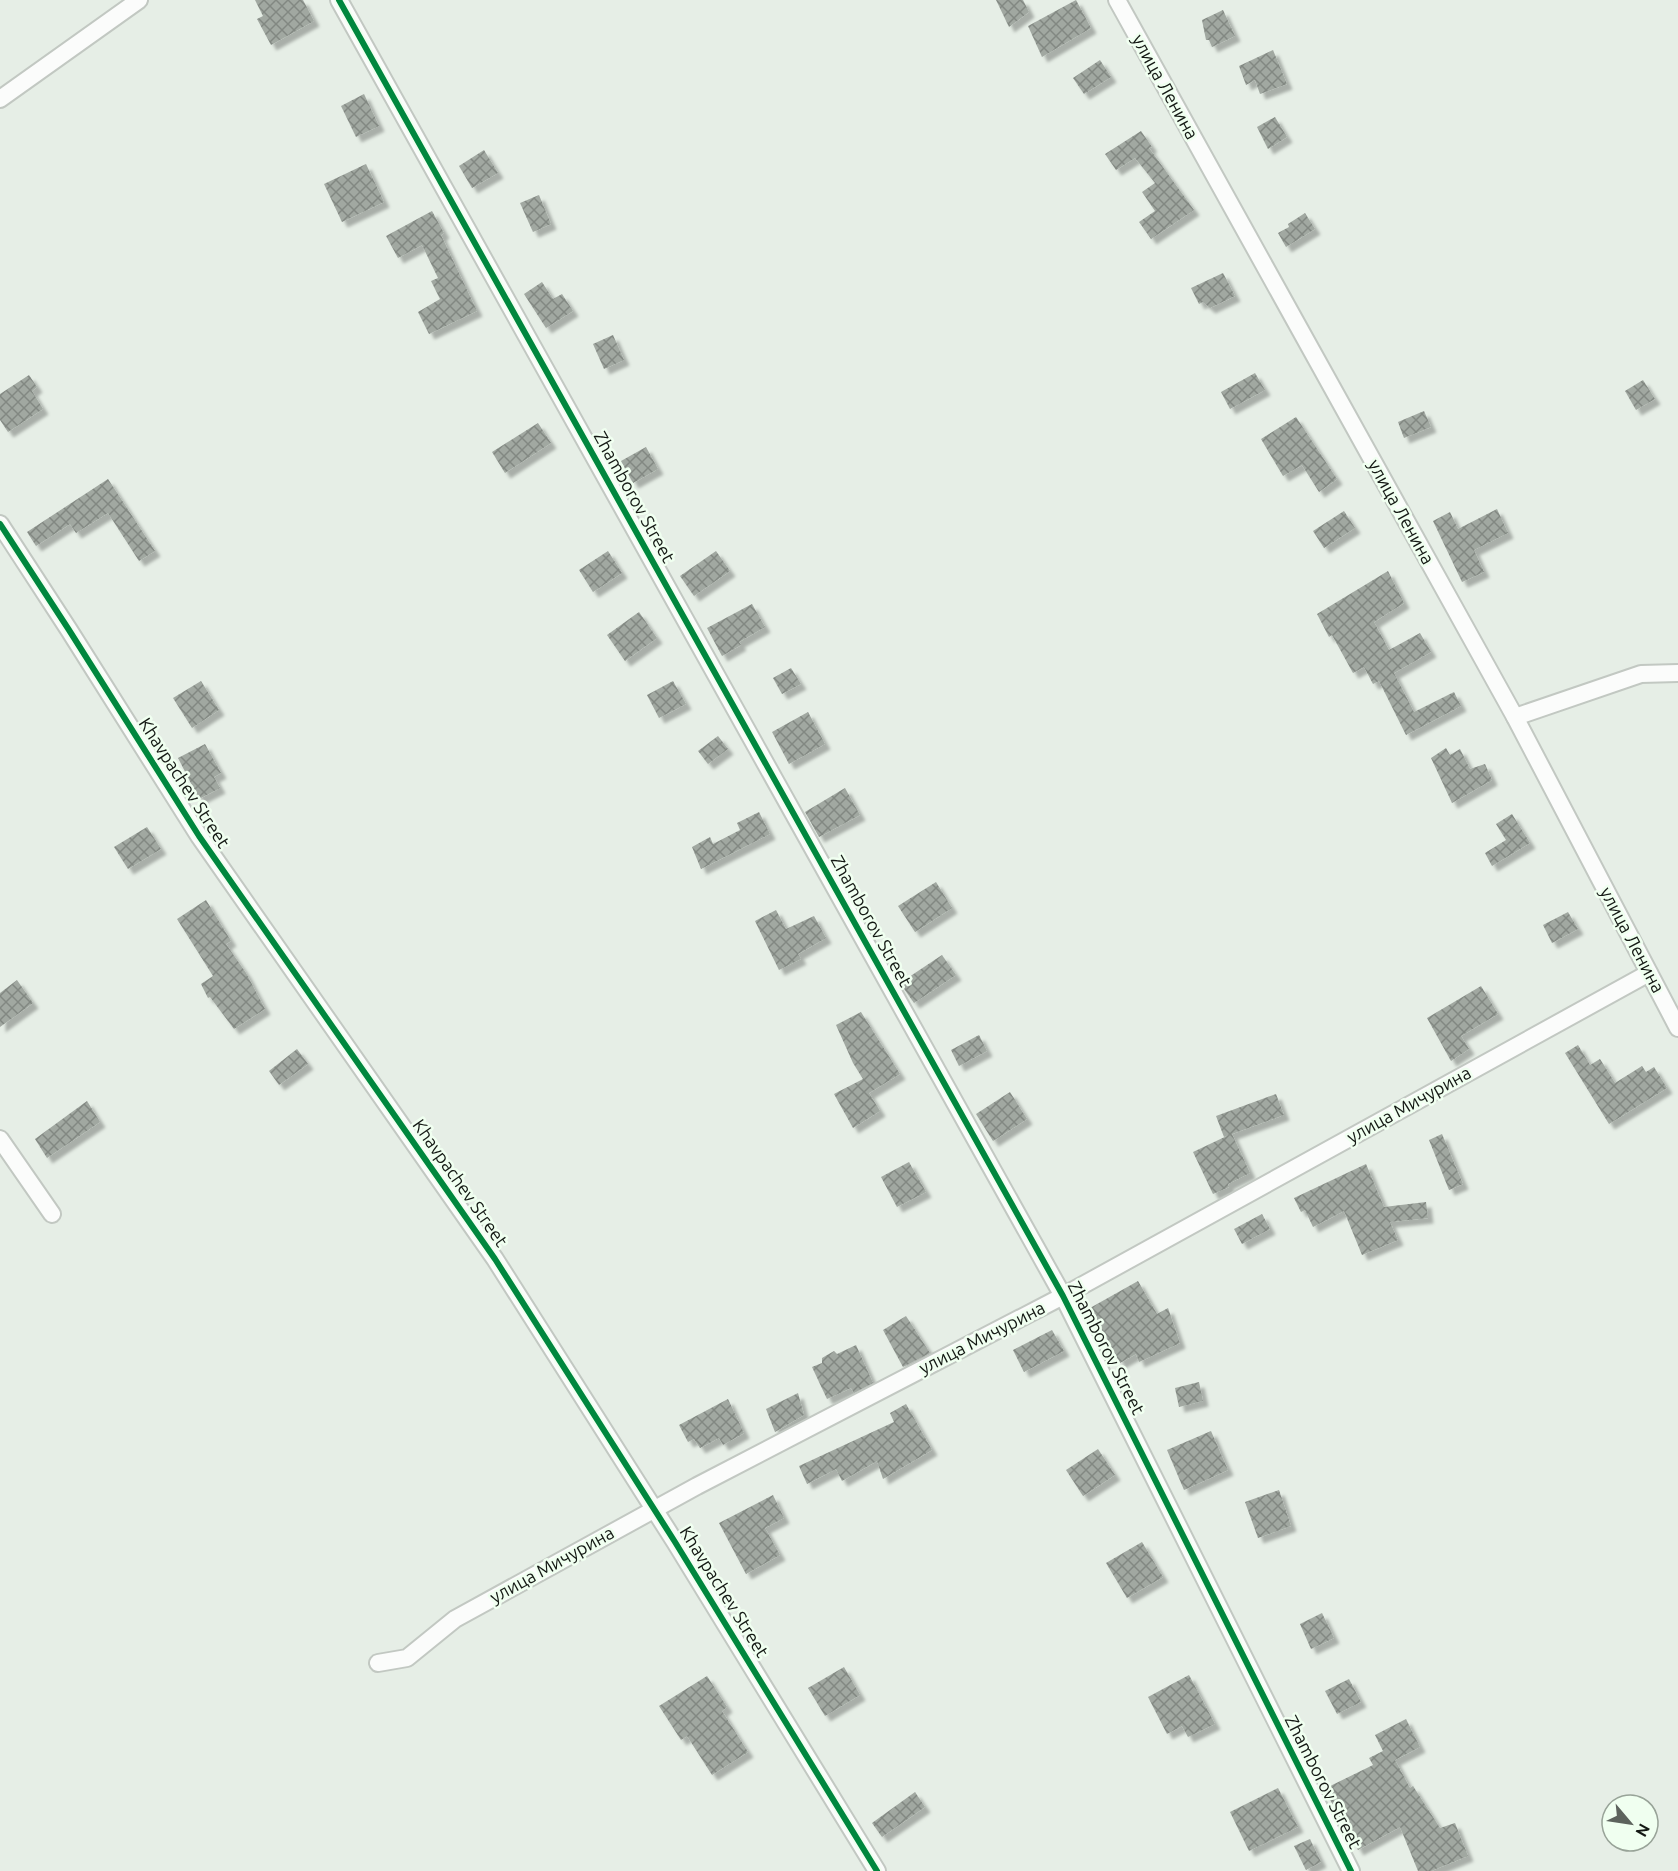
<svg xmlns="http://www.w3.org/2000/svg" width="1678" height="1871" viewBox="0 0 1678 1871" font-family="Ubuntu,sans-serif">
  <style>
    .building { fill: url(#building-cross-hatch); filter: url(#shadow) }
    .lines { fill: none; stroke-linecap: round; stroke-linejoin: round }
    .minor-casing { stroke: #c2c8c2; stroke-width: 20 }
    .minor { stroke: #fbfcfb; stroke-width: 16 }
    .cycleway-casing { stroke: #f0fff0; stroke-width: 10 }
    .cycleway { stroke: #00873e; stroke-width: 6 }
    .labels { text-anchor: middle; stroke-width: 5; stroke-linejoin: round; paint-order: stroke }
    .street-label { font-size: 18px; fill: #131813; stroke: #f0fff0 }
  </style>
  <defs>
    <pattern id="building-cross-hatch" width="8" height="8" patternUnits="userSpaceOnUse" patternTransform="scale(1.5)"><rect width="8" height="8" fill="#a1a8a1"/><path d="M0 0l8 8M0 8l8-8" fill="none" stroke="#828882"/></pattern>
    <filter id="shadow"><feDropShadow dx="5.5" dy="5.5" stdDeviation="1.5" flood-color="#0004"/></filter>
  </defs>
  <rect width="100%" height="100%" fill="#e6eee6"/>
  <g class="building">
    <polygon points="255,0 303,0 314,21 271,45 257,19 263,16"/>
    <polygon points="996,0 1023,0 1029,12 1009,27"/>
    <polygon points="1076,0 1091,28 1042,57 1028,26"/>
    <polygon points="1223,10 1235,36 1212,47 1209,40 1206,40 1202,20"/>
    <polygon points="1273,50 1287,84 1260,94 1255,80 1246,85 1239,66"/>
    <polygon points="1100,60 1111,77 1084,94 1073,78"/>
    <polygon points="364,94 379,126 356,137 341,106"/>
    <polygon points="1275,117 1287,137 1268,149 1257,127"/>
    <polygon points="1141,131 1152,147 1149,148 1194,210 1151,239 1139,222 1155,211 1142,192 1155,183 1135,158 1116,170 1105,154"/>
    <polygon points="484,150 498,173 472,188 459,166"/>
    <polygon points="366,164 384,202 342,222 324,184"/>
    <polygon points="539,195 551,224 533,232 520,203"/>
    <polygon points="432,211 444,233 441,235 477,311 429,334 418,312 440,299 431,281 438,278 422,245 398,258 386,236"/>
    <polygon points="1305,213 1315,229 1286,247 1278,233 1289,227 1288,224"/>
    <polygon points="1223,273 1235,296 1210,308 1203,302 1199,304 1191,288"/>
    <polygon points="542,282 553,299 562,294 573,311 546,328 524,294"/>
    <polygon points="613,335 624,360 604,369 593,344"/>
    <polygon points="1255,373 1265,390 1230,409 1221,392"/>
    <polygon points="29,375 37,387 32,391 43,409 8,432 0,420 0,394"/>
    <polygon points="1643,380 1655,399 1636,410 1625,391"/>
    <polygon points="1424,411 1431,427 1404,438 1398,422"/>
    <polygon points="1296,417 1337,479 1319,492 1302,465 1283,476 1261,439"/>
    <polygon points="538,423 551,443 505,473 492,452"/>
    <polygon points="646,447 658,469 633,483 621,461"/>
    <polygon points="108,479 155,551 139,561 108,513 76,533 70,524 36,546 27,532"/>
    <polygon points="1497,509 1508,533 1474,550 1484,572 1462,582 1433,521 1450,512 1458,529"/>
    <polygon points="1344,511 1355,528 1324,548 1313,531"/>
    <polygon points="608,551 622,573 593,592 579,570"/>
    <polygon points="716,551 730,571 694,596 680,576"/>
    <polygon points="1388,571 1404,603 1374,622 1389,650 1420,633 1431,652 1394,673 1414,712 1454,692 1461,706 1406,735 1379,681 1373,684 1364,667 1353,673 1332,635 1329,637 1317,614"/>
    <polygon points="752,604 765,627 739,642 741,645 722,656 707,628"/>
    <polygon points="639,612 657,638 625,661 607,635"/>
    <polygon points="791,668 801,684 782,694 773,678"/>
    <polygon points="201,681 219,710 192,728 173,698"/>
    <polygon points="673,681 686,704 659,718 647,695"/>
    <polygon points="808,712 825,744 789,764 772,732"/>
    <polygon points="718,736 728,749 708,764 698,751"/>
    <polygon points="205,744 221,773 214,777 220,788 199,799 178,758"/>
    <polygon points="1446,748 1450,755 1460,749 1470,769 1485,764 1492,780 1452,803 1431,758"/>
    <polygon points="845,788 860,815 819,837 805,812"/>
    <polygon points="759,812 770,834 701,869 692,847 710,837 713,844 740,830 737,823"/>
    <polygon points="1512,814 1530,843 1492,866 1485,853 1506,840 1496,824"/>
    <polygon points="147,827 161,849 128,869 114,847"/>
    <polygon points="936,882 952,908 915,932 898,906"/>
    <polygon points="206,900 231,941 226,944 246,973 265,1009 234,1029 210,997 208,998 201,984 213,976 177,919"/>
    <polygon points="776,910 786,929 814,916 826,938 798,954 801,959 779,970 755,921"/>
    <polygon points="1568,912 1578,929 1552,943 1543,925"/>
    <polygon points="942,955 956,975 914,1003 900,983"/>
    <polygon points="17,980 33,1003 0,1027 0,993"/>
    <polygon points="1481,986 1498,1014 1461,1036 1469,1049 1451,1061 1427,1018"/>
    <polygon points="861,1012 900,1074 869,1093 880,1111 853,1128 834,1094 863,1079 853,1063 836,1025"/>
    <polygon points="979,1035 987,1051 959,1066 951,1050"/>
    <polygon points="1578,1045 1590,1065 1600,1059 1615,1083 1642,1066 1646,1072 1654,1067 1667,1088 1609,1124 1565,1053"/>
    <polygon points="297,1049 308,1064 279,1085 269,1071"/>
    <polygon points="1010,1092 1027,1119 993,1141 976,1114"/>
    <polygon points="1276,1094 1284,1115 1232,1134 1250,1173 1228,1184 1229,1187 1213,1194 1193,1152 1231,1134 1224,1137 1216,1116"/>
    <polygon points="87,1101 100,1122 47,1158 35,1139"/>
    <polygon points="1442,1134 1463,1184 1449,1190 1429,1140"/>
    <polygon points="909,1162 926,1192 897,1207 881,1177"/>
    <polygon points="1366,1164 1384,1207 1426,1202 1428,1218 1390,1222 1398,1240 1362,1255 1344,1211 1313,1227 1305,1210 1301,1212 1294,1198"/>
    <polygon points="1262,1214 1270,1229 1242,1244 1234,1229"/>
    <polygon points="1138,1281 1157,1314 1168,1308 1180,1343 1139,1362 1136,1354 1120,1363 1090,1308"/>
    <polygon points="906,1316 930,1353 903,1367 883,1330"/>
    <polygon points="1052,1330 1064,1351 1024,1372 1013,1350"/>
    <polygon points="856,1345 873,1383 854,1393 851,1388 827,1399 812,1367 822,1363 822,1358 834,1351 837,1354"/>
    <polygon points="1199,1382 1203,1401 1179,1407 1175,1388"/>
    <polygon points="798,1393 804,1415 775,1432 766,1409"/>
    <polygon points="728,1399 744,1433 723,1445 719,1438 700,1448 694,1439 688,1442 679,1425"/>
    <polygon points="906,1404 932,1450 883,1479 877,1461 842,1481 836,1469 807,1484 799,1466 894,1422 890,1413"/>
    <polygon points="1211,1431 1228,1470 1184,1490 1167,1450"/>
    <polygon points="1098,1449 1115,1475 1083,1496 1066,1470"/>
    <polygon points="1279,1490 1291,1526 1258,1538 1245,1502"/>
    <polygon points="773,1495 784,1518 765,1528 780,1555 746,1574 719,1523"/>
    <polygon points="1142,1542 1163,1577 1127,1598 1106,1563"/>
    <polygon points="1322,1613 1334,1638 1311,1649 1300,1624"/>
    <polygon points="844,1667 860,1695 825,1716 808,1688"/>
    <polygon points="1189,1675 1215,1724 1188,1737 1182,1726 1167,1734 1148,1697"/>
    <polygon points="707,1676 727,1707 722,1711 748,1752 712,1775 687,1736 681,1740 659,1706"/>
    <polygon points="1349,1679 1361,1702 1337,1714 1325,1691"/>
    <polygon points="1406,1719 1420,1747 1395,1760 1410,1788 1413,1786 1440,1828 1455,1823 1468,1856 1431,1871 1418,1871 1400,1827 1358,1850 1324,1789 1373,1765 1369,1758 1383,1751 1375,1735"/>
    <polygon points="1278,1788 1298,1827 1249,1851 1230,1812"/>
    <polygon points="915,1792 925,1807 882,1837 872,1823"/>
    <polygon points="1310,1839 1321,1862 1306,1870 1294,1846"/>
  </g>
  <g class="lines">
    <defs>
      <g id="minor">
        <polyline points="339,0 1063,1296 1351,1871"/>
        <polyline points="1117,0 1515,717 1678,1028"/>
        <polyline points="0,99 139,0"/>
        <polyline points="0,524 69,630 199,836 495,1259 675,1542 877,1871"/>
        <polyline points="1515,717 1641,674 1678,673"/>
        <polyline points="0,1139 52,1214"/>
        <polyline points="378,1663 407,1658 455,1619 697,1486 1063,1296 1649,973"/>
      </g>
    </defs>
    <use href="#minor" class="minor-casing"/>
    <use href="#minor" class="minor"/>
    <defs>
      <g id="cycleway">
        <polyline points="339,0 1063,1296 1351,1871"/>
        <polyline points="0,524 69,630 199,836 495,1259 675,1542 877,1871"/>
      </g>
    </defs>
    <use href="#cycleway" class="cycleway-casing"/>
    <use href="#cycleway" class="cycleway"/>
  </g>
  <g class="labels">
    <g class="street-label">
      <text transform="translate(1165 87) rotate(61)" y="6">улица Ленина</text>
      <text transform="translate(634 497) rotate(61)" y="6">Zhamborov Street</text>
      <text transform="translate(1401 512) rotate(61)" y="6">улица Ленина</text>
      <text transform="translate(184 783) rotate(57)" y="6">Khavpachev Street</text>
      <text transform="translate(871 921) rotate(61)" y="6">Zhamborov Street</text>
      <text transform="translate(1632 940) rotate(62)" y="6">улица Ленина</text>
      <text transform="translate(1409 1105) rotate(-29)" y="6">улица Мичурина</text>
      <text transform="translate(460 1183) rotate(55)" y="6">Khavpachev Street</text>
      <text transform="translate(982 1338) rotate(-27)" y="6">улица Мичурина</text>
      <text transform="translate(1106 1348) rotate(63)" y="6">Zhamborov Street</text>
      <text transform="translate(552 1565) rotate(-29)" y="6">улица Мичурина</text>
      <text transform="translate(724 1592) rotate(58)" y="6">Khavpachev Street</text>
      <text transform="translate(1323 1782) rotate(63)" y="6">Zhamborov Street</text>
    </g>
  </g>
  <g transform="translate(1630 1823) rotate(119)"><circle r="28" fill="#f0fff0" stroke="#98a398" stroke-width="1.5"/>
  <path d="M0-4.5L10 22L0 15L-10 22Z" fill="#5d635d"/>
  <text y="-9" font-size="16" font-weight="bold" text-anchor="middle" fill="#131813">N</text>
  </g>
</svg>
